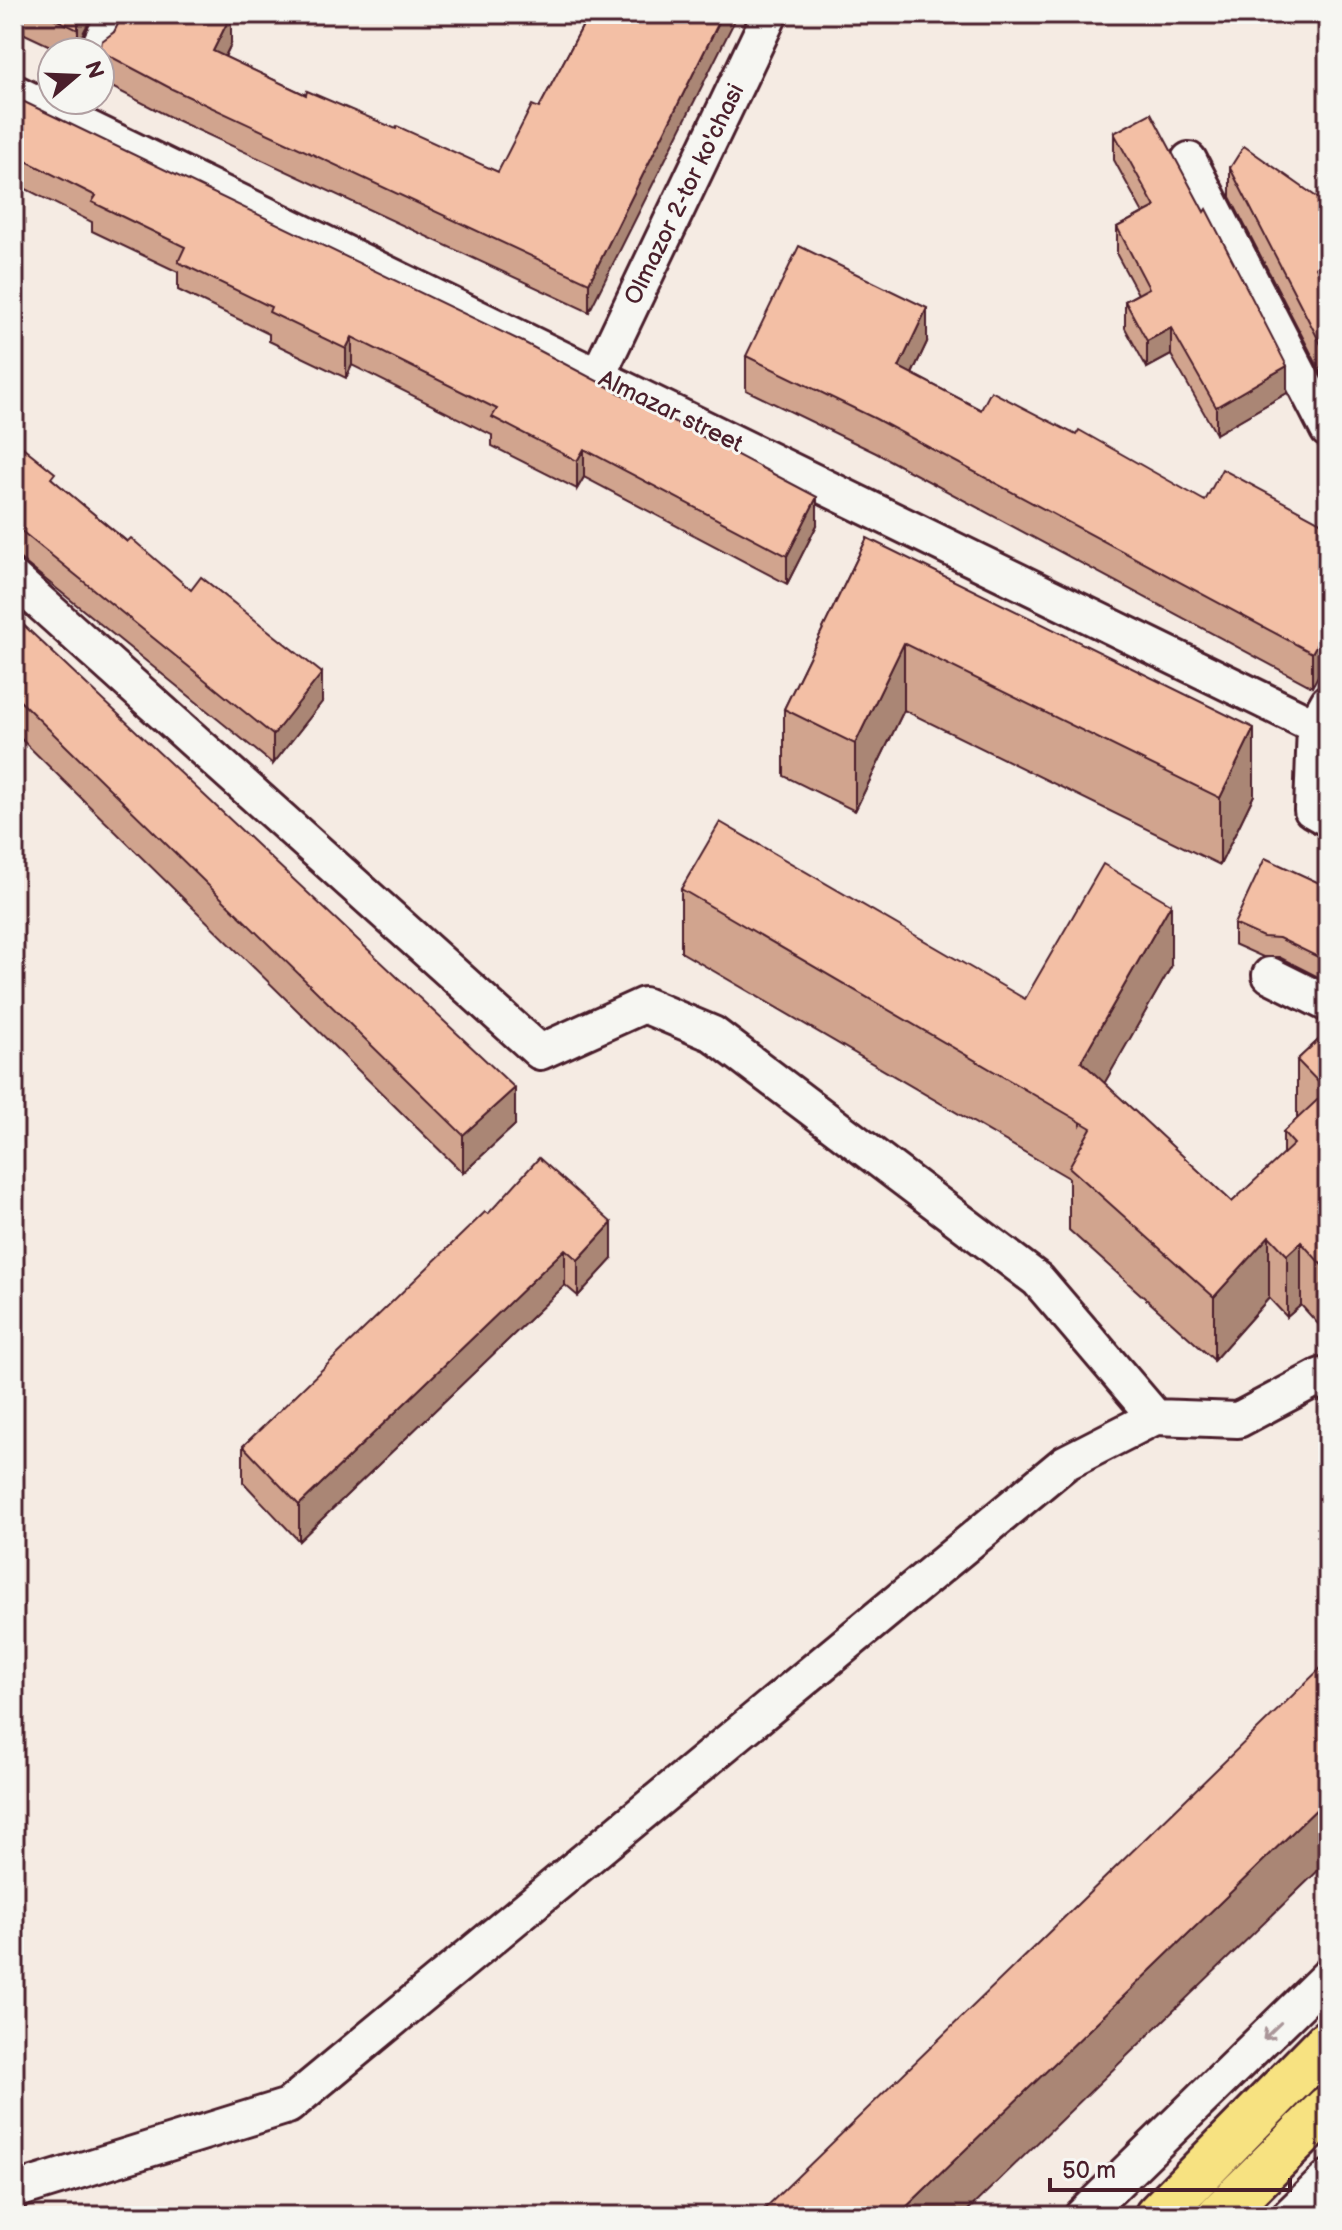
<svg xmlns="http://www.w3.org/2000/svg" width="1342" height="2230" viewBox="0 0 1342 2230" font-family="'Balsamiq Sans',sans-serif">
  <style>
    .lines { fill: none; stroke-linecap: round; stroke-linejoin: round }
    .minor-casing { stroke: #4a1f2b; stroke-width: 40 }
    .major-casing { stroke: #4a1f2b; stroke-width: 50 }
    .minor { stroke: #f6f6f2; stroke-width: 34 }
    .major { stroke: #f7e281; stroke-width: 44 }
    .wall { fill: #d1a48e; stroke: #4a1f2b; stroke-width: 2 }
    .shaded-wall { fill: #aa8674; stroke: #4a1f2b; stroke-width: 2 }
    .building { fill: #f3bfa5; stroke: #4a1f2b; stroke-width: 2 }
    .oneway { stroke: #a99598 }
    .labels { text-anchor: middle; stroke-width: 6; stroke-linejoin: round; paint-order: stroke }
    .street-label { font-size: 24px; fill: #4a1f2b; stroke: #f6f6f2 }
  </style>
  <rect width="100%" height="100%" fill="#f5ebe3"/>
  <filter id="ink" filterUnits="userSpaceOnUse"><feTurbulence type="fractalNoise" baseFrequency=".0125" numOctaves="2"/><feDisplacementMap in="SourceGraphic" scale="16" xChannelSelector="R" yChannelSelector="G"/><feConvolveMatrix kernelMatrix="1 2 1 2 8 2 1 2 1" color-interpolation-filters="sRGB"/></filter>
  <g filter="url(#ink)">
    <g class="lines">
      <defs>
        <g id="minor">
          <polyline points="96,52 115,14"/>
          <polyline points="14,92 1328,732"/>
          <polyline points="1189,160 1328,430"/>
          <polyline points="598,375 770,14"/>
          <polyline points="14,579 540,1052 644,1005 713,1034 1038,1280 1155,1417 1238,1420 1321,1376 1328,1384"/>
          <polyline points="1328,702 1315,725 1312,810 1328,819"/>
          <polyline points="1270,975 1328,1004"/>
          <polyline points="14,2191 288,2106 1065,1463 1155,1417"/>
          <polyline points="1082,2216 1328,1976"/>
          <polyline points="1289,2216 1328,2178"/>
        </g>
        <g id="major">
          <polyline points="1157,2216 1328,2042"/>
          <polyline points="1219,2216 1328,2108"/>
        </g>
      </defs>
      <use href="#minor" class="minor-casing"/>
      <use href="#major" class="major-casing"/>
      <use href="#minor" class="minor"/>
      <use href="#major" class="major"/>
    </g>
    <g class="wall">
      <polygon points="14,14 93,14 78,43 78,52 63,52 14,29"/>
      <polygon points="589,14 589,312 172,118 100,81 100,51 114,32 231,44 225,57 306,95 498,172 539,108"/>
      <polygon points="14,97 817,525 787,584 584,477 577,489 492,446 492,435 352,365 346,378 269,341 269,334 178,290 178,272 92,231 92,222 14,183"/>
      <polygon points="1114,133 1287,393 1216,434 1171,355 1147,368 1125,328 1125,301 1138,294 1117,255 1117,227 1143,213 1114,160"/>
      <polygon points="1230,168 1328,290 1328,386 1230,197"/>
      <polygon points="927,342 912,374 981,410 1205,501 1328,526 1312,687 876,453 746,390 746,356"/>
      <polygon points="14,440 55,482 322,702 273,764 14,554"/>
      <polygon points="867,538 1254,795 1220,865 904,710 855,811 784,776 784,709"/>
      <polygon points="14,616 515,1125 463,1173 14,732"/>
      <polygon points="1328,887 1328,982 1279,957 1263,957 1234,944 1234,924"/>
      <polygon points="681,889 1025,999 1171,967 1104,1083 1232,1202 1283,1155 1283,1132 1297,1119 1297,1060 1328,1031 1328,1335 1301,1305 1287,1317 1269,1298 1214,1360 1069,1230 1069,1178 681,952"/>
      <polygon points="488,1214 612,1259 578,1296 565,1285 299,1541 243,1482 243,1446"/>
    </g>
    <g class="shaded-wall">
      <polygon points="78,14 93,14 78,43 78,52"/>
      <polygon points="723,14 738,14 589,312 589,283"/>
      <polygon points="231,15 231,44 213,80 213,51"/>
      <polygon points="1328,260 1328,289 1316,267"/>
      <polygon points="927,308 927,342 899,401 899,367"/>
      <polygon points="1171,328 1171,355 1147,368 1147,341"/>
      <polygon points="352,337 352,365 346,378 346,349"/>
      <polygon points="1287,366 1287,393 1216,434 1216,407"/>
      <polygon points="584,449 584,477 577,489 577,461"/>
      <polygon points="817,497 817,525 787,584 787,556"/>
      <polygon points="1328,624 1328,658 1312,687 1312,653"/>
      <polygon points="904,643 904,710 855,811 855,744"/>
      <polygon points="322,673 322,702 273,764 273,735"/>
      <polygon points="1254,728 1254,795 1220,865 1220,798"/>
      <polygon points="1171,904 1171,967 1081,1124 1081,1061"/>
      <polygon points="515,1088 515,1125 463,1173 463,1135"/>
      <polygon points="612,1223 612,1259 578,1296 578,1260"/>
      <polygon points="1269,1236 1269,1298 1214,1360 1214,1297"/>
      <polygon points="1301,1242 1301,1305 1287,1317 1287,1255"/>
      <polygon points="565,1249 565,1285 299,1541 299,1505"/>
      <polygon points="1328,1798 1328,1861 962,2216 897,2216"/>
    </g>
    <g class="building">
      <polygon points="45,14 78,14 78,30"/>
      <polygon points="123,14 230,14 231,15 213,51 306,95 307,91 396,129 397,126 498,172 532,105 539,108 589,14 723,14 589,283 172,89 100,51 102,41 114,32"/>
      <polygon points="14,97 525,343 817,497 787,556 584,449 577,461 492,417 497,409 352,337 346,349 269,312 271,307 178,262 185,247 92,202 96,196 14,155"/>
      <polygon points="1151,113 1204,212 1206,209 1287,366 1216,407 1171,328 1147,341 1125,301 1149,288 1117,227 1155,207 1114,133"/>
      <polygon points="1244,146 1328,205 1328,260 1316,267 1328,290 1328,358 1230,168"/>
      <polygon points="799,246 927,308 899,367 981,410 991,391 1076,435 1079,430 1205,501 1222,469 1328,526 1328,624 1312,653 876,419 746,356"/>
      <polygon points="14,440 55,473 51,478 127,542 131,538 191,590 201,577 322,673 273,735 14,525"/>
      <polygon points="867,538 1254,728 1220,798 904,643 855,744 784,709"/>
      <polygon points="14,616 515,1088 463,1135 14,695"/>
      <polygon points="720,822 1025,999 1103,864 1171,904 1081,1061 1232,1202 1294,1144 1283,1132 1327,1091 1297,1060 1328,1031 1328,1272 1301,1242 1287,1255 1269,1236 1214,1297 1069,1167 1091,1128 681,889"/>
      <polygon points="1265,858 1328,887 1328,962 1279,938 1263,937 1234,924"/>
      <polygon points="539,1158 612,1223 578,1260 565,1249 299,1505 243,1446 485,1212 488,1214"/>
      <polygon points="1328,1661 1328,1798 897,2216 757,2216"/>
    </g>
    <defs><path id="oneway-shaft" d="M-6 0H5M1.5-3L5.5 0L1.5 3" fill="none" stroke-width="1.6" stroke-linecap="round" stroke-linejoin="round" transform="scale(2)"/></defs>
    <use class="oneway" href="#oneway-shaft" transform="translate(1272 2031) rotate(136)"/>
  </g>
  <g class="labels">
    <g class="street-label">
      <text transform="translate(684 194) rotate(-64)" y="8">Olmazor 2-tor ko'chasi</text>
      <text transform="translate(671 411) rotate(26)" y="8">Almazar street</text>
    </g>
  </g>
  <rect width="1342" height="2230" fill="none" stroke="#f6f6f2" stroke-width="48"/>
  <rect x="24" y="24" width="1294" height="2182" fill="none" stroke="#4a1f2b" stroke-width="3" filter="url(#ink)"/>
  <g transform="translate(76 76) rotate(71)"><circle r="38" fill="#f6f6f2" stroke="#b1a0a2" stroke-width="2"/>
  <path d="M0-6L14 30L0 20L-14 30Z" fill="#4a1f2b"/>
  <text y="-12" font-size="22" font-weight="bold" text-anchor="middle" fill="#4a1f2b">N</text>
  </g>
  <path d="M1050 2178v12h240v-12" fill="none" stroke="#4a1f2b" stroke-width="4"/>
  <text x="1062" y="2178" font-size="24" fill="#4a1f2b" stroke="#f6f6f2" stroke-width="6" paint-order="stroke">50 m</text>
</svg>
